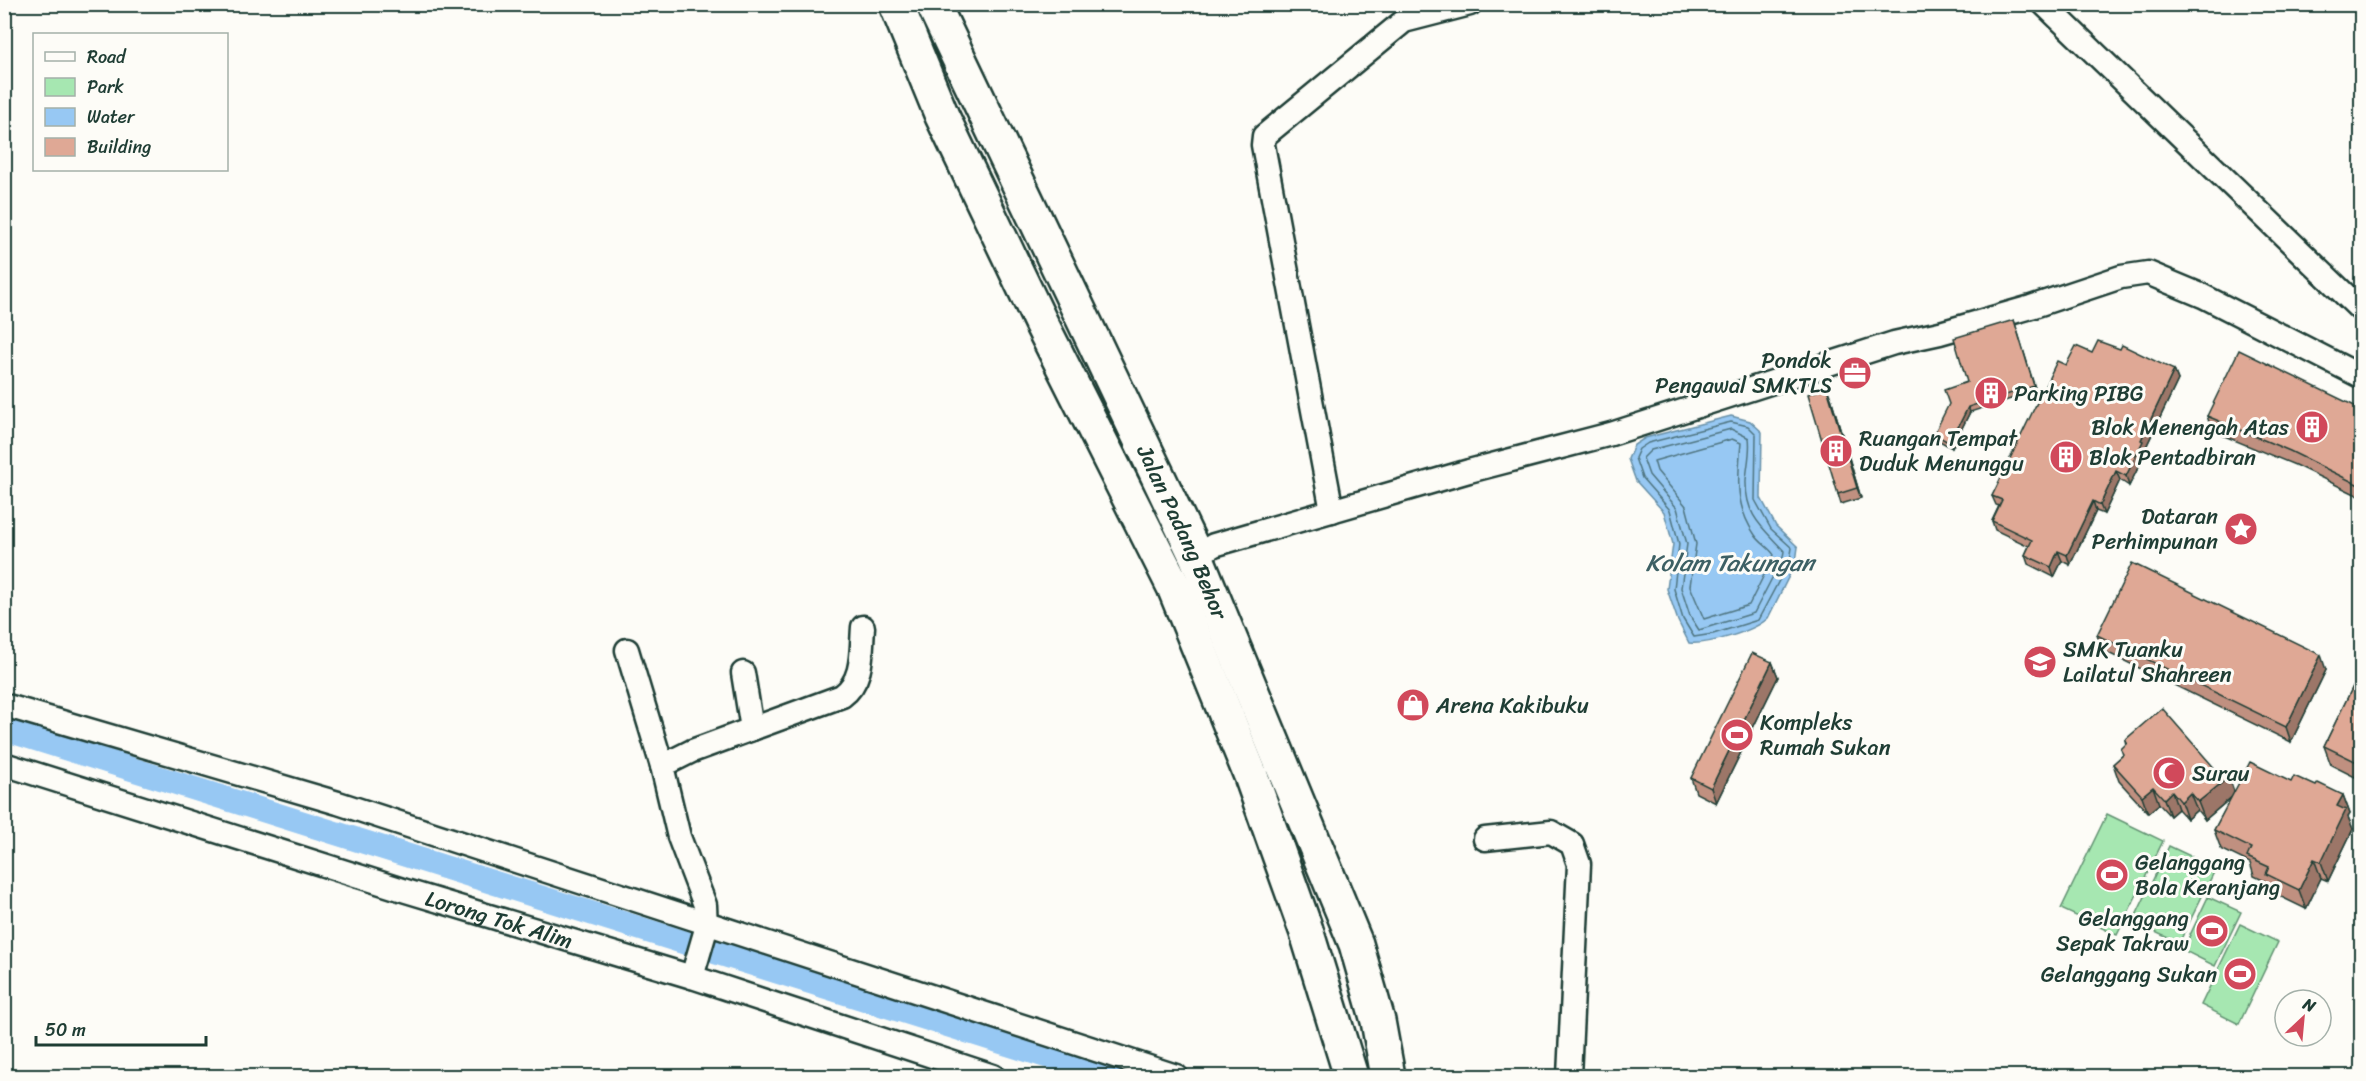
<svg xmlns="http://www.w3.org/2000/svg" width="2366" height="1081" viewBox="0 0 2366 1081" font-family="Sriracha,sans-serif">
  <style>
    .green { fill: #a6e7b1; stroke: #629272; stroke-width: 1.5 }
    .water { fill: #97c8f3; stroke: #6790a7; stroke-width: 1.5 }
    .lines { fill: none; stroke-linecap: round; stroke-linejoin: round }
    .shore { stroke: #4f7580; stroke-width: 1.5 }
    .canal { stroke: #97c8f3; stroke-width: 24 }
    .street-casing { stroke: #1f3d34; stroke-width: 27 }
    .secondary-casing { stroke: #1f3d34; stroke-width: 38 }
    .street { stroke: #fdfcf7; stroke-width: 22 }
    .secondary { stroke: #fdfcf7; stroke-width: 33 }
    .wall { fill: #c09080; stroke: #1f3d34; stroke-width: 1.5 }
    .shaded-wall { fill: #9c7668; stroke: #1f3d34; stroke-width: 1.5 }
    .building { fill: #dfa895; stroke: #1f3d34; stroke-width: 1.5 }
    .labels { text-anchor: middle; stroke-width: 6; stroke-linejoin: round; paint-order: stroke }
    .poi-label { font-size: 22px; fill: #1f3d34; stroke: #fdfcf7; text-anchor: start }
    .street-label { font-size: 22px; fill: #1f3d34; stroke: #fdfcf7 }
    .water-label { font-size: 24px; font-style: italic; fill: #3d6064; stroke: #fdfcf7 }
  </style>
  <rect width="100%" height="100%" fill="#fdfcf7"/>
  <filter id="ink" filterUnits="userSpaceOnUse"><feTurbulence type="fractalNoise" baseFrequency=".0167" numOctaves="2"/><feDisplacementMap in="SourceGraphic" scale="12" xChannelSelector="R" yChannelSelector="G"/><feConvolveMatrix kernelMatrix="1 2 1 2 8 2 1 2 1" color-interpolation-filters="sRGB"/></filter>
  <g filter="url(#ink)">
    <g class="green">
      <polygon points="2107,814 2163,841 2117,935 2061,909"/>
      <polygon points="2169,846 2216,868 2179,943 2133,922"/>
      <polygon points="2208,897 2241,912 2215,966 2183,950"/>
      <polygon points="2240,924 2278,942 2239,1024 2201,1005"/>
    </g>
    <path class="water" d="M1731 416 1750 421 1762 432 1761 498 1776 526 1798 547 1796 562 1768 618C1755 631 1708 645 1689 643L1678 621 1667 589 1673 544 1664 512 1636 481 1628 459 1634 445 1645 438Z"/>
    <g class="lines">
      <g class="shore">
        <polygon points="1731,422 1748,426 1756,434 1755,500 1771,529 1792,548 1790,560 1758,620 1713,634 1694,637 1683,619 1674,589 1679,544 1670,510 1642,478 1635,458 1639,449 1648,443"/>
        <path d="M1731 429 1749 438C1751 451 1747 466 1746 480 1745 516 1762 527 1784 551L1783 557 1754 613 1699 630 1690 616 1681 588 1687 544 1677 508 1649 475 1643 458 1651 450Z"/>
        <path d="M1732 439 1741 443C1738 477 1734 505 1755 535 1760 543 1770 548 1774 555L1749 605 1704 619 1690 586 1696 544 1686 506 1657 471 1654 461Z"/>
      </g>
      <polyline class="canal" points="4,729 1110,1076"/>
      <defs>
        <g id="street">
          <polyline points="2044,4 2362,311"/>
          <polyline points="1332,511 1263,145 1264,136 1404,21 1470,4"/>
          <polyline points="1196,556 1214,545 1469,471 1611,434 1894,343 1940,333 2031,307 2121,277 2148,273 2203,296 2362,377"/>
          <polyline points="627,650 662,766"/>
          <polyline points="743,673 752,729"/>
          <polyline points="4,705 338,803 1176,1076"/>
          <path id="s1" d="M4 764 406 891 692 977 993 1076"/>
          <polyline points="1485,839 1551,832 1572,844 1579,864 1569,1076"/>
          <path d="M692 977 706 929 705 905 679 837 662 766 692 751 842 696C864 680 861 652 863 627"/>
        </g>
        <g id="secondary">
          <polyline points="896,4 942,116 1041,323 1174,587 1251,776 1306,930 1351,1076"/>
          <path id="s2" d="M933 4 1196 556 1356 944 1378 1021 1388 1076"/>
        </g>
      </defs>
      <use href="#street" class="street-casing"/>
      <use href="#secondary" class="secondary-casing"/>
      <use href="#street" class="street"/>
      <use href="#secondary" class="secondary"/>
    </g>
    <g class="wall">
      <polygon points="2014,320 2036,391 1970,412 1952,448 1936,439 1934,434 1967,382"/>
      <polygon points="2092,353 2174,370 2178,380 2146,447 2147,450 2129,486 2120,480 2104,514 2096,511 2070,565 2062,561 2054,577 2028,564 2025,555 2029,546 1995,530 1992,521 1999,506 1996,505 1992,496 2066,365"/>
      <polygon points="1831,398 1861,498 1841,504 1838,494"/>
      <polygon points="2361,409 2361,497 2295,465 2212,431 2207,416"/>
      <polygon points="2097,635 2326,670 2291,742 2102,650"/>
      <polygon points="1772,662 1778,677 1716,803 1696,793 1691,778"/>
      <polygon points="2361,670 2361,780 2331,765 2324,746"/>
      <polygon points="2125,740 2234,792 2291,782 2316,786 2343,795 2350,814 2348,817 2353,829 2328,881 2321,878 2306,909 2273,893 2269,883 2254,876 2250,863 2221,849 2214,830 2232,797 2205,820 2197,810 2187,819 2178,809 2170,816 2159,804 2148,813 2119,781 2113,764 2123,755 2121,749 2126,745"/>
    </g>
    <g class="shaded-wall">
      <polygon points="2174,370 2178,380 2146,447 2147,450 2129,486 2126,476 2141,440"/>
      <polygon points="1827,388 1831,398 1861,498 1857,488"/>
      <polygon points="1968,407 1970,412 1952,448 1950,443"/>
      <polygon points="2116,471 2120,480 2104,514 2100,505"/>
      <polygon points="2093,501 2096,511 2070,565 2067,555"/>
      <polygon points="2058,551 2062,561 2054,577 2051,567"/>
      <polygon points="2321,655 2326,670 2291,742 2286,727"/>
      <polygon points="1772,662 1778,677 1716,803 1711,788"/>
      <polygon points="2229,777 2235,794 2205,820 2198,802"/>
      <polygon points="2153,787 2159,804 2148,813 2142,796"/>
      <polygon points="2172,791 2178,809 2170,816 2164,799"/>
      <polygon points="2190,793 2197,810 2187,819 2181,802"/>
      <polygon points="2343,795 2350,814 2348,817 2353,829 2328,881 2321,862 2337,806"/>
      <polygon points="2314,859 2321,878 2306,909 2299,890"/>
    </g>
    <g class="building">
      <polygon points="2014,320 2034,386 1968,407 1950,443 1934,434 1949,404 1944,390 1967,382 1954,338"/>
      <polygon points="2098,341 2120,349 2122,345 2174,370 2141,440 2143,441 2126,476 2116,471 2100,505 2093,501 2067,555 2058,551 2051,567 2025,555 2032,540 1992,521 2002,500 1992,496 2057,361 2066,365 2076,346 2092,353"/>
      <polygon points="2239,350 2361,409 2361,486 2290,451 2207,416"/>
      <polygon points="1827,388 1857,488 1838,494 1808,394"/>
      <polygon points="2132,563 2321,655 2286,727 2097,635"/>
      <polygon points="1752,653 1772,662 1711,788 1691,778"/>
      <polygon points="2361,670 2361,764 2324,746"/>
      <polygon points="2162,708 2217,771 2229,777 2198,802 2190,793 2181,802 2172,791 2164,799 2153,787 2142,796 2113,764 2124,754 2121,749 2127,743 2125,740"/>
      <polygon points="2250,762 2291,782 2294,776 2316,786 2318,783 2343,795 2337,806 2346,810 2321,862 2314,859 2299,890 2266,874 2269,867 2247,857 2251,848 2214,830"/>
    </g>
  </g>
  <defs>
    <symbol id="office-disc" viewBox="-11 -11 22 22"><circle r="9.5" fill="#d1495b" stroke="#fdfcf7"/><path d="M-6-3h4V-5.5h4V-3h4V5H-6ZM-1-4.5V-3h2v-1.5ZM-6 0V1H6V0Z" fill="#fff"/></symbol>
    <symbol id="building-disc" viewBox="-11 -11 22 22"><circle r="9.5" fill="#d1495b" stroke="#fdfcf7"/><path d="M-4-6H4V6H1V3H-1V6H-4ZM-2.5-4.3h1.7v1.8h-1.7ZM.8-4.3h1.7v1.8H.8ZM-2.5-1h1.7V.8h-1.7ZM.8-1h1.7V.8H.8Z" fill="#fff"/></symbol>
    <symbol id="sight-disc" viewBox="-11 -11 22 22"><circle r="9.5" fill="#d1495b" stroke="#fdfcf7"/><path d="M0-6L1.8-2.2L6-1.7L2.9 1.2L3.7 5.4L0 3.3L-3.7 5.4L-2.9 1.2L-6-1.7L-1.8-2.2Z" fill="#fff"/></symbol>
    <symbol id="school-disc" viewBox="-11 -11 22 22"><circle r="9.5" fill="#d1495b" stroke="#fdfcf7"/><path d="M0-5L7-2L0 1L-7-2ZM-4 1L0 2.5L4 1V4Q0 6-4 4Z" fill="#fff"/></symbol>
    <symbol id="shop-disc" viewBox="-11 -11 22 22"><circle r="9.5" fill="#d1495b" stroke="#fdfcf7"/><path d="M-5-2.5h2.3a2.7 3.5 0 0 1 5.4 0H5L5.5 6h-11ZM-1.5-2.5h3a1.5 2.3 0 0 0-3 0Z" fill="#fff"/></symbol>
    <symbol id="stadium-disc" viewBox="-11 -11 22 22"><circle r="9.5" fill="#d1495b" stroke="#fdfcf7"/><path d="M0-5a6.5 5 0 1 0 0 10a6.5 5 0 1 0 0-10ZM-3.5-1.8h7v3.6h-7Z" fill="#fff"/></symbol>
    <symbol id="mosque-disc" viewBox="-11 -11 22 22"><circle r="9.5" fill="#d1495b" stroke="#fdfcf7"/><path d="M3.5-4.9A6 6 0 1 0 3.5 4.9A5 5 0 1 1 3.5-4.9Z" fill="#fff"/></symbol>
  </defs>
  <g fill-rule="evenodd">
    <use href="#office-disc" x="1836" y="354" width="38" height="38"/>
    <use href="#building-disc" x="1972" y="374" width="38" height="38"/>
    <use href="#building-disc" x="2293" y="408" width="38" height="38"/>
    <use href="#building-disc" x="1817" y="432" width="38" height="38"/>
    <use href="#building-disc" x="2047" y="438" width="38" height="38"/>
    <use href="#sight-disc" x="2222" y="510" width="38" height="38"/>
    <use href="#school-disc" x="2021" y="643" width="38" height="38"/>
    <use href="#shop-disc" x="1394" y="686" width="38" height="38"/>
    <use href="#stadium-disc" x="1718" y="716" width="38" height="38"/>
    <use href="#mosque-disc" x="2150" y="754" width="38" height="38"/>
    <use href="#stadium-disc" x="2093" y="856" width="38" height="38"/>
    <use href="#stadium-disc" x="2193" y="912" width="38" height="38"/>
    <use href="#stadium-disc" x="2221" y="955" width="38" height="38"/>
  </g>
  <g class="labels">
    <g class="poi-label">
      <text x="1832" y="368" text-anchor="end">Pondok<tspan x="1832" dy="25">Pengawal SMKTLS</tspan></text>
      <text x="2014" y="401">Parking PIBG</text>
      <text x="2289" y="435" text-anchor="end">Blok Menengah Atas</text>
      <text x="1859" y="446">Ruangan Tempat<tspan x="1859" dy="25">Duduk Menunggu</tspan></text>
      <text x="2089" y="465">Blok Pentadbiran</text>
      <text x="2218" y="524" text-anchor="end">Dataran<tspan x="2218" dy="25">Perhimpunan</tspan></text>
      <text x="2063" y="657">SMK Tuanku<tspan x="2063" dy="25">Lailatul Shahreen</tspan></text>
      <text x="1436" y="713">Arena Kakibuku</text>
      <text x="1760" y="730">Kompleks<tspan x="1760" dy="25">Rumah Sukan</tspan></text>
      <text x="2192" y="781">Surau</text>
      <text x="2135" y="870">Gelanggang<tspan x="2135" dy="25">Bola Keranjang</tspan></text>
      <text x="2189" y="926" text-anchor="end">Gelanggang<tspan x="2189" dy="25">Sepak Takraw</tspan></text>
      <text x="2217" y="982" text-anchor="end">Gelanggang Sukan</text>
    </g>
    <g class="street-label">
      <text dy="8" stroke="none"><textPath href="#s2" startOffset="584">Jalan Padang Behor</textPath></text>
      <text dy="8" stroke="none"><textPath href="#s1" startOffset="519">Lorong Tok Alim</textPath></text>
    </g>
    <g class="water-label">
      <text x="1730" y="571">Kolam Takungan</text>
    </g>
  </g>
  <rect width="2366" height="1081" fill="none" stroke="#fdfcf7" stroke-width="24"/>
  <rect x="12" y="12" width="2342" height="1057" fill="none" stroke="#1f3d34" stroke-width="2" filter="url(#ink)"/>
  <rect x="33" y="33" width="195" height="138" fill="#fdfcf7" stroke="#a4b0a9" stroke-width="1.5"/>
  <rect x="45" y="52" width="30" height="9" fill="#fdfcf7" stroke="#a4b0a9" stroke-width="1.5"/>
  <text x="87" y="63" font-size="18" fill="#1f3d34">Road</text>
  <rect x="45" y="78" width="30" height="18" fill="#a6e7b1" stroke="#a4b0a9" stroke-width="1.5"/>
  <text x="87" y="93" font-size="18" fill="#1f3d34">Park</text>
  <rect x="45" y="108" width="30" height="18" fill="#97c8f3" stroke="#a4b0a9" stroke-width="1.5"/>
  <text x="87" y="123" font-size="18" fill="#1f3d34">Water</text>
  <rect x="45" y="138" width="30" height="18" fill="#dfa895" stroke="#a4b0a9" stroke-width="1.5"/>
  <text x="87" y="153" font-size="18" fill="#1f3d34">Building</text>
  <g transform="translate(2303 1018) rotate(26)"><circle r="28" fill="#fdfcf7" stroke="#a4b0a9" stroke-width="1.5"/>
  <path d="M0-4.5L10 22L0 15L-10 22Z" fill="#d1495b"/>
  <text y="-9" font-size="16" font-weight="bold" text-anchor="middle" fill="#1f3d34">N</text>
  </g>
  <path d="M36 1036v9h170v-9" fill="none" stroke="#1f3d34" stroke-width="3"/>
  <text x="45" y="1036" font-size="18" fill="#1f3d34" stroke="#fdfcf7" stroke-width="4.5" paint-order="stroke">50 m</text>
</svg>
